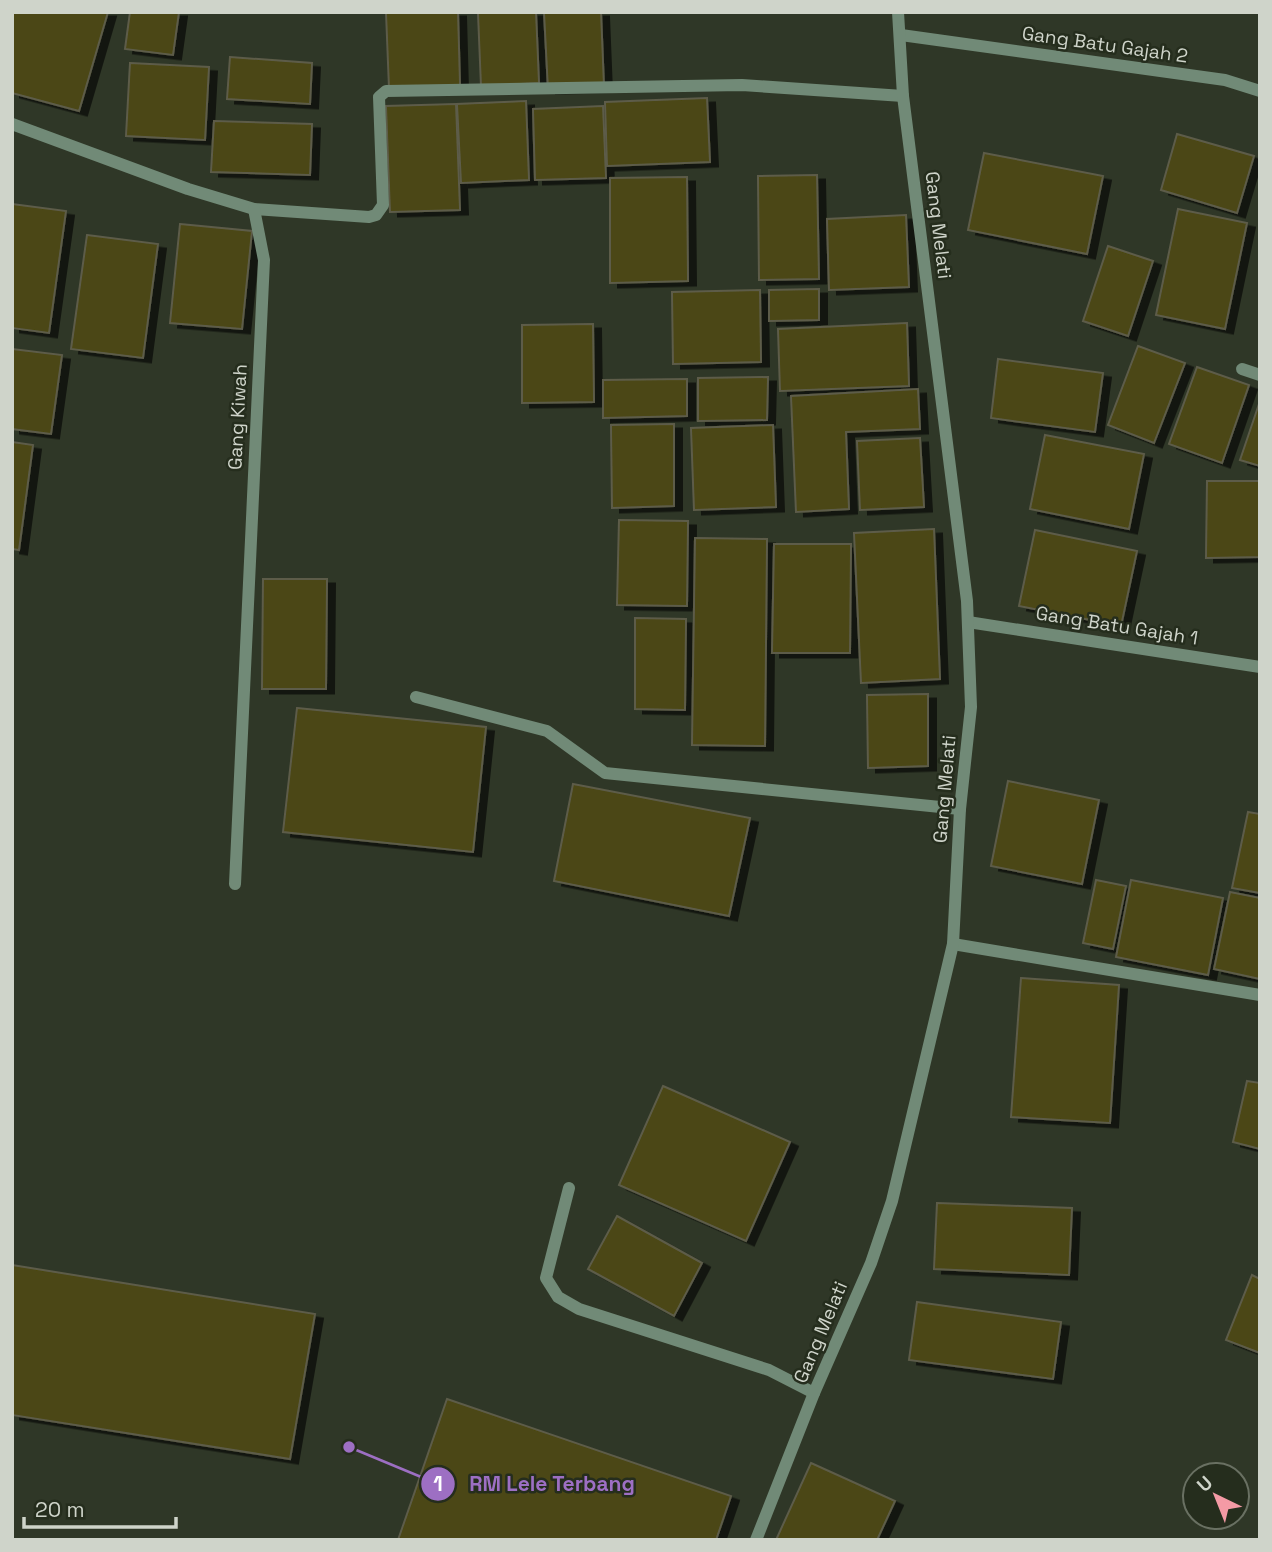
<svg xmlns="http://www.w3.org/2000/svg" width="1272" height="1552" viewBox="0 0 1272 1552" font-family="'Space Grotesk',sans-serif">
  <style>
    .building { fill: #4b4712; stroke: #5d5c49; stroke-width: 2; filter: url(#shadow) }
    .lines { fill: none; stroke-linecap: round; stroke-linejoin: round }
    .minor { stroke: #718a77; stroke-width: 12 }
    .labels { text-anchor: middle; stroke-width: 5; stroke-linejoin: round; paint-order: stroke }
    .street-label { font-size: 19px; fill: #cfd4ca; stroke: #252d1d }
    .leader { fill: none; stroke: #9d6fc3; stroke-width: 2.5 }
    .callout-dot { fill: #9d6fc3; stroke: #252d1d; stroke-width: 2.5 }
    .mark-label { font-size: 21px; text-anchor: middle; font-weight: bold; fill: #fff }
    .callout-label { font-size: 21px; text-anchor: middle; font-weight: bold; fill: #9d6fc3; stroke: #252d1d; stroke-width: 5; stroke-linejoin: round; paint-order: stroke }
  </style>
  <defs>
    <filter id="shadow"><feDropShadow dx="8" dy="4.5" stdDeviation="0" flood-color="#0009"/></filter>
  </defs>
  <rect width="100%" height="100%" fill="#2f3727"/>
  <g class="building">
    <polygon points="12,12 108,12 79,111 12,93"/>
    <polygon points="130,12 179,12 173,55 125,49"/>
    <polygon points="386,12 458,12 460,85 389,88"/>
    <polygon points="536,12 539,83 481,86 478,13"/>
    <polygon points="544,12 601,12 604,87 548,89"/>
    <polygon points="230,57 312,63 310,104 227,99"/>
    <polygon points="130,63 209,67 205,140 126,136"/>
    <polygon points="707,98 710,162 607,166 605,102"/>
    <polygon points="526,101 529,180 461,183 457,104"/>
    <polygon points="456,104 460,210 390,212 386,106"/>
    <polygon points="603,106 606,178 535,180 533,109"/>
    <polygon points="214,121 312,124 310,175 211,172"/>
    <polygon points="1177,134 1254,156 1237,213 1161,190"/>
    <polygon points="984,153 1103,176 1087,254 968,230"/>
    <polygon points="817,175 819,279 759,280 758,176"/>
    <polygon points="687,177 688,281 610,283 610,178"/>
    <polygon points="12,204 66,211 49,333 12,328"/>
    <polygon points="1178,209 1247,223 1225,329 1156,315"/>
    <polygon points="906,215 909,287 829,290 827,219"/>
    <polygon points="180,224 252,231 242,329 170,323"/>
    <polygon points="87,235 158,244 143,358 71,349"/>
    <polygon points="1108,246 1153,261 1128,336 1083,321"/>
    <polygon points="819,289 819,320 769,321 769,290"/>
    <polygon points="760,290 761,362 673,364 672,292"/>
    <polygon points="907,323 909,386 780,391 778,329"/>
    <polygon points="593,324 594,402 522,403 522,325"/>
    <polygon points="1138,346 1185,363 1154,443 1108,425"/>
    <polygon points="12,349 62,355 51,434 12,429"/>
    <polygon points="998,359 1103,373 1095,432 991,418"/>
    <polygon points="1197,367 1249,385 1222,463 1169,444"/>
    <polygon points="768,377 767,420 698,421 698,378"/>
    <polygon points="687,379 687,416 603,418 603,380"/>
    <polygon points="918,389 920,429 846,432 849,509 796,512 791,396"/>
    <polygon points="1260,401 1260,466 1240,460"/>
    <polygon points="674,424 674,506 612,508 611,425"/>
    <polygon points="773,425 776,507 694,510 691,428"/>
    <polygon points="1045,435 1144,454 1129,529 1030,509"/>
    <polygon points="920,438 924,507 860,510 857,441"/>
    <polygon points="12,442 33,445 19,550 12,549"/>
    <polygon points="1207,481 1260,481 1260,557 1206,558"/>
    <polygon points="619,520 688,521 687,606 617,605"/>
    <polygon points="934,529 940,679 861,683 854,533"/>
    <polygon points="1035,530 1137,551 1121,626 1019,606"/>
    <polygon points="695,538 767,539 765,746 692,745"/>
    <polygon points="774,544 851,544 850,653 772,653"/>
    <polygon points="263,579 327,579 326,689 262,689"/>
    <polygon points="635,618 686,619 685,710 635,709"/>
    <polygon points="928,694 928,766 868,768 867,695"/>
    <polygon points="297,708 486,727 473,852 283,832"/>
    <polygon points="1008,781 1099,800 1082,884 991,866"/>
    <polygon points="573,784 750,818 729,916 554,881"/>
    <polygon points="1248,812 1260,814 1260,893 1232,888"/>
    <polygon points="1096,880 1126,886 1113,949 1083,943"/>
    <polygon points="1131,880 1223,898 1208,975 1116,957"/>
    <polygon points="1230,892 1260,898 1260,979 1214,969"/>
    <polygon points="1021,978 1119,985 1110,1123 1011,1117"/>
    <polygon points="1247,1081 1260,1083 1260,1149 1233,1142"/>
    <polygon points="663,1086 790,1142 746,1241 619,1185"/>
    <polygon points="937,1203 1072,1208 1069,1275 934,1269"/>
    <polygon points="617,1216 702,1263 674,1316 588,1269"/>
    <polygon points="12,1265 315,1314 290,1459 12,1415"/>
    <polygon points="1252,1275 1260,1279 1260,1353 1226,1340"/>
    <polygon points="917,1302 1061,1322 1053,1379 909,1360"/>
    <polygon points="447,1399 731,1496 716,1540 398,1540"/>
    <polygon points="811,1463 895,1501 877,1540 776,1540"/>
  </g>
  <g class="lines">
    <g class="minor">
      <polyline points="901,35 1225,80 1260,91"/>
      <polyline points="12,124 188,189 254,209 369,217 376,215 383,205 379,97 386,91 742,85 903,96"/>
      <polyline points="1242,369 1260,375"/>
      <polyline points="968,622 1260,667"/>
      <polyline points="416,697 547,731 605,773 960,809"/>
      <polyline points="235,884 264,260 254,209"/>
      <polyline points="953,944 1260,995"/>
      <polyline points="569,1188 546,1278 558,1297 579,1309 769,1370 814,1393"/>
      <polyline points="756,1540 814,1393 871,1263 892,1201 953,944 960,809 971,707 967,601 903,96 898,12"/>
    </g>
  </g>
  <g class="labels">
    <g class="street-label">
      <text transform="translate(1105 44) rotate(8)" y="7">Gang Batu Gajah 2</text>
      <text transform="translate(939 225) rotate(83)" y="7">Gang Melati</text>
      <text transform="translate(237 417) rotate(-87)" y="7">Gang Kiwah</text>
      <text transform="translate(1117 625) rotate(9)" y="7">Gang Batu Gajah 1</text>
      <text transform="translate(944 789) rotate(-85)" y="7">Gang Melati</text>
      <text transform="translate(820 1332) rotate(-67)" y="7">Gang Melati</text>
    </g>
  </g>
  <path class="leader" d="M349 1447L438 1484"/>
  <g class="callout-dot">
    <circle cx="349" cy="1447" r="7"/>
    <circle cx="438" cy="1484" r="18"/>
  </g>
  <g class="mark-label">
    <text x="438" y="1491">1</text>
  </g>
  <g class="callout-label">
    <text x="552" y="1491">RM Lele Terbang</text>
  </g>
  <rect width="1272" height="1552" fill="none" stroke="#cfd4ca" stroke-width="28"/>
  <g transform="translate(1216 1496) rotate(317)"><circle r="33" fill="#252d1d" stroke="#697062" stroke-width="2"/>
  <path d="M0-5L12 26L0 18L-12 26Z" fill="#f49aa5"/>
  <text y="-10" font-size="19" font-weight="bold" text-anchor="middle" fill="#cfd4ca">U</text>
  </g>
  <path d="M24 1517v10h152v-10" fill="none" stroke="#cfd4ca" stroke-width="3.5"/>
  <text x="35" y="1517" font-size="21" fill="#cfd4ca" stroke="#252d1d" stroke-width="5" paint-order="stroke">20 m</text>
</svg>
